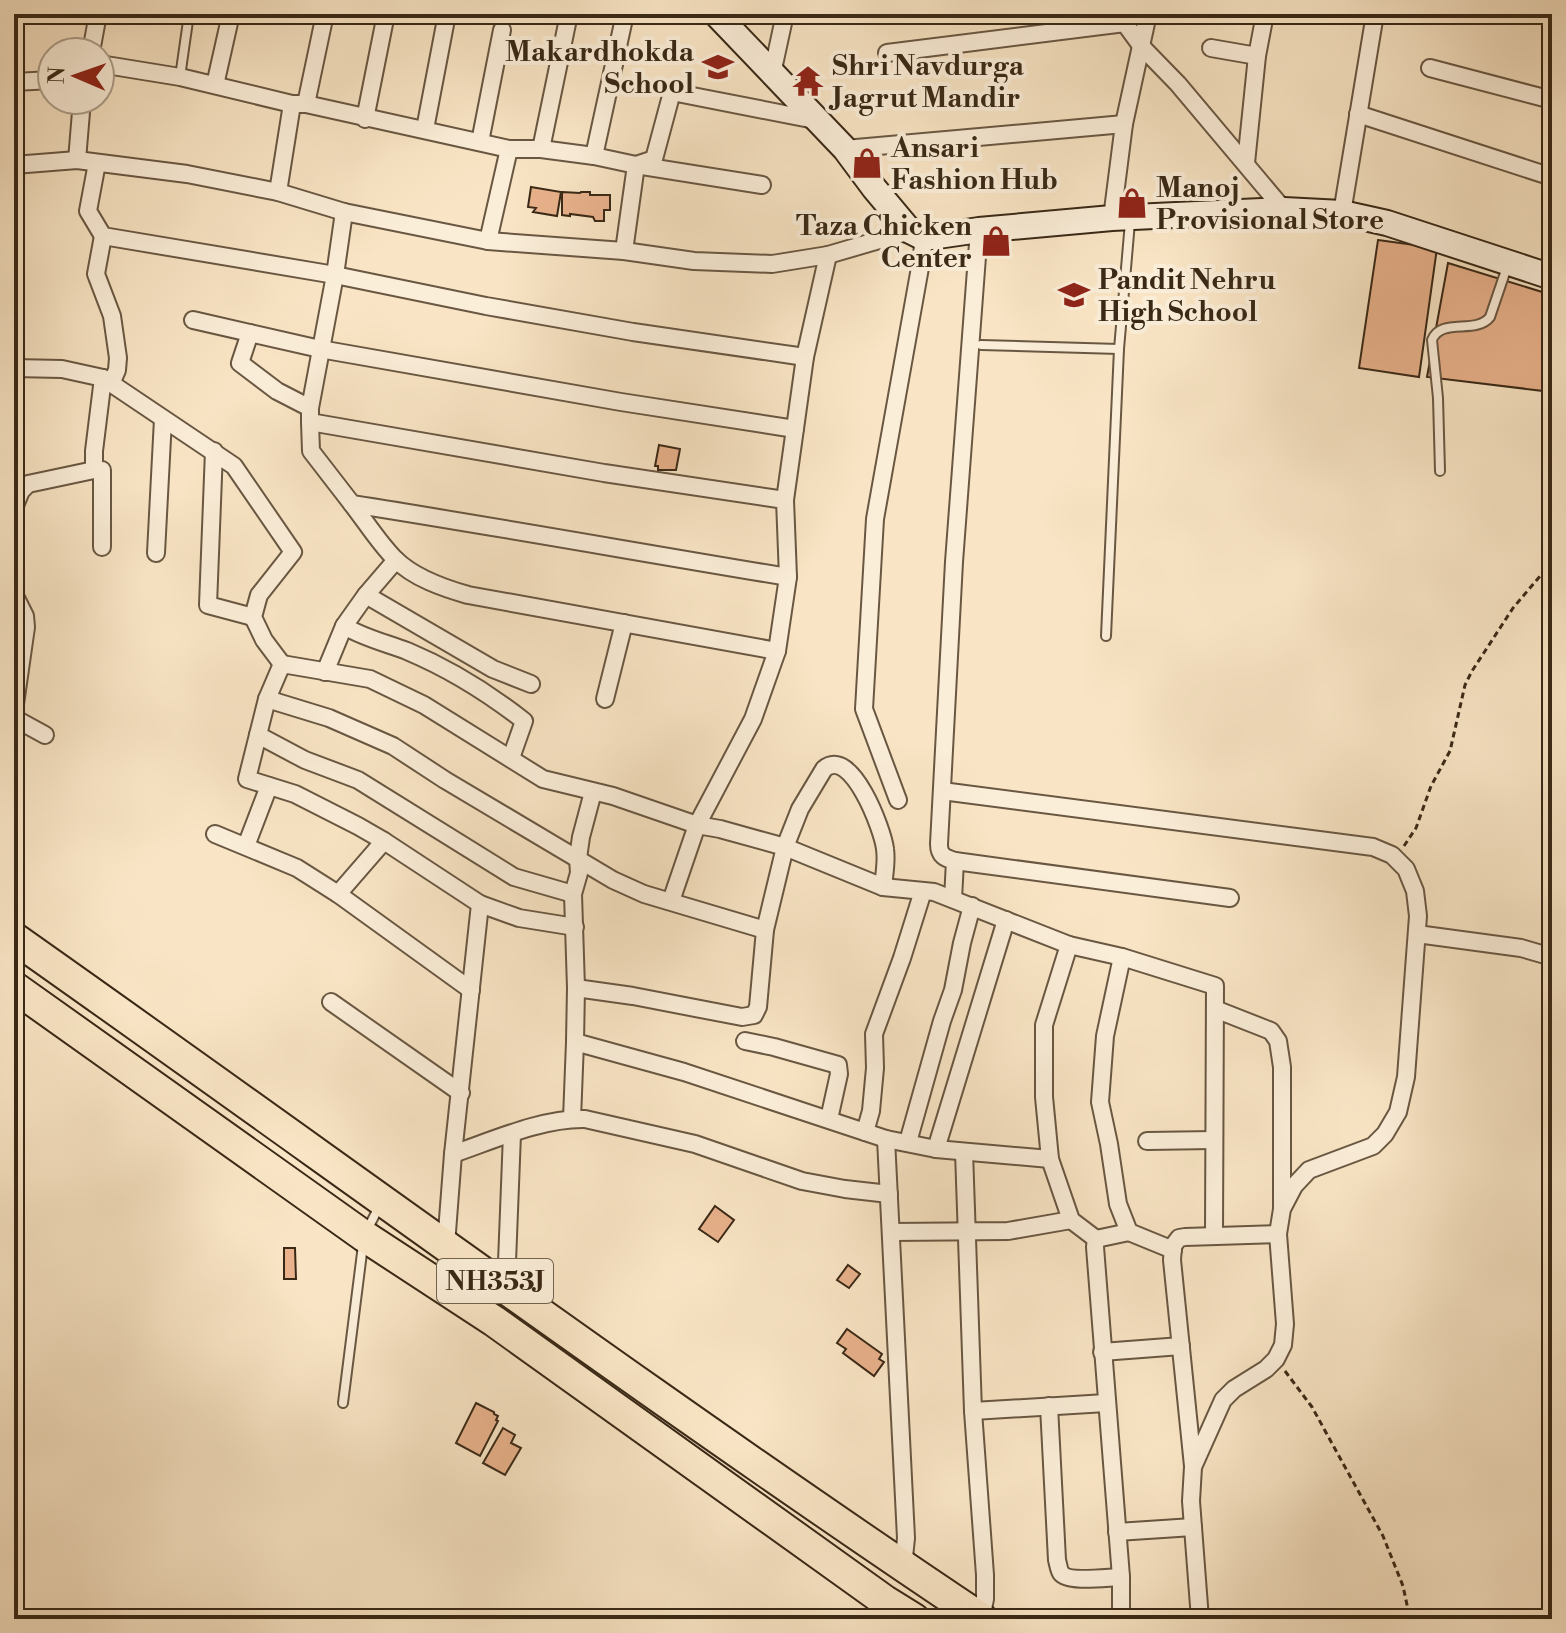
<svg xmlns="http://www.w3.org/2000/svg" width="1566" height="1633" viewBox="0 0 1566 1633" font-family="'Libre Bodoni',serif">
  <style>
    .building { fill: #e9b28c; stroke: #392816; stroke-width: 2 }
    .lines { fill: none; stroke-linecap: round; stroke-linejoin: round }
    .lane-casing { stroke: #695742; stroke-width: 12 }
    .street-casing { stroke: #695742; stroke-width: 20 }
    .secondary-casing { stroke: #392816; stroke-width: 28 }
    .highway-casing { stroke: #392816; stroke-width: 34 }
    .path { stroke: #392816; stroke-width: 3; stroke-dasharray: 6 4; stroke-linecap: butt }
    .lane { stroke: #fbeed9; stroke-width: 8 }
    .street { stroke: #fbeed9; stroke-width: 16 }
    .secondary { stroke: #fbeed9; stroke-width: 24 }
    .highway { stroke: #f9e5c5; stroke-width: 30 }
    .labels { text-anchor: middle; stroke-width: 8; stroke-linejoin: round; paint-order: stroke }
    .shield { fill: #fbeed9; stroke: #736350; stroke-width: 2 }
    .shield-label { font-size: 26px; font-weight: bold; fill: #392816 }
    .poi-label { font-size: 28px; font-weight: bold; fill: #392816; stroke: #fbeed9; text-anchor: start }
  </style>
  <rect width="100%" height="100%" fill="#f9e5c5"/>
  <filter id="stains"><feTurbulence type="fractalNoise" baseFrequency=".0025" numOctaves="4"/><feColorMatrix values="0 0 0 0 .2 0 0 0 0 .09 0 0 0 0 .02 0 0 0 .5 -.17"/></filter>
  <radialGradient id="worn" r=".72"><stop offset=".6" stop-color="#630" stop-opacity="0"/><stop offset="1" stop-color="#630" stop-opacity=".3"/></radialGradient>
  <g class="building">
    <polygon points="531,187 561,192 557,216 533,212 536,208 528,207"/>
    <polygon points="562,192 580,193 581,192 590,192 590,195 610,195 610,210 604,210 604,221 595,221 593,217 570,214 570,216 562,215"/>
    <polygon points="1378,240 1437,248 1419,377 1359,368"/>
    <polygon points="1448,263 1552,295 1552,392 1427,377"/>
    <polygon points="659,445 680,449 676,470 658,470 658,466 655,466"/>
    <polygon points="715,1206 734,1220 718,1242 699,1229"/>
    <polygon points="284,1248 295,1248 296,1279 284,1279"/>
    <polygon points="848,1265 860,1274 849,1288 837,1280"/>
    <polygon points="847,1329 882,1354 879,1359 884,1362 874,1376 843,1353 846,1349 837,1343"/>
    <polygon points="476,1403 494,1412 494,1414 498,1416 496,1420 498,1421 480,1456 456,1443"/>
    <polygon points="503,1428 515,1435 511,1443 521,1448 505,1475 483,1463"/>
  </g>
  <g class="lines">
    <defs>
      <g id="lane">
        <polyline points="180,77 189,14"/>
        <polyline points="981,345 1119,349"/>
        <path d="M1440 471 1438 398 1432 340C1441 317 1476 335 1490 317L1508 264"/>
        <polyline points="1106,636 1119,349 1130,222"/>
        <polyline points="366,1232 380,1205"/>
        <polyline points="343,1403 363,1245"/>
      </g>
      <g id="street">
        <polyline points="1118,14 1142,47 1178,84 1284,210"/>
        <polyline points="1211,48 1257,56"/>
        <polyline points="91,52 98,14"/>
        <polyline points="887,53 1125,23"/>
        <polyline points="100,64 180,77 292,104 306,104 509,149 541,149 569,14"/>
        <polyline points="1430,68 1552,100"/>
        <polyline points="772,74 785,14"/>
        <polyline points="14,82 52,80"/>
        <polyline points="215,85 231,14"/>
        <polyline points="306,104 325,14"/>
        <polyline points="1358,114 1552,177"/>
        <polyline points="365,119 386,14"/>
        <polyline points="425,129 447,14"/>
        <polyline points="480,142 502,30"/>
        <polyline points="541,149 594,156 636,165 762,185"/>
        <polyline points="845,149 1124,124"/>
        <polyline points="594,156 625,14"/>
        <polyline points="77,160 82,100"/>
        <polyline points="97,163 88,211 103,236 335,275 486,306 633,332 805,357"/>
        <polyline points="1246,163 1257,56 1265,14"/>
        <polyline points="14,165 77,160 187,174 278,192 344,212 488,241 624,251 694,261 772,264 828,255 910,231"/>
        <polyline points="278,192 292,104"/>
        <polyline points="344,212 335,275 310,408 310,422 604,473 785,500"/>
        <polyline points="1342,213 1375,14"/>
        <polyline points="1112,218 1124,124 1148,14"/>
        <polyline points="103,236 96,274 112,316 118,358 117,370 111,384"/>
        <polyline points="488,241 509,149"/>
        <polyline points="624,251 636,165 654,159 672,92 815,120"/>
        <polyline points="193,320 320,349 621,402 795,429"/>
        <polyline points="250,333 240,363 277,391 310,408"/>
        <polyline points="14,368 62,369 103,378 234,466 293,552 259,595 253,617 264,640 282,664"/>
        <path d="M310 422 311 451 352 504C498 527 643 553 788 577"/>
        <polyline points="214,451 208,605 253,617"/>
        <polyline points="94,470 102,470 102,547"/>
        <path d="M352 504C366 522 379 543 395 559 414 578 443 588 468 595L777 651"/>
        <polyline points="14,508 21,491 28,484 94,470 94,451 103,378"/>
        <polyline points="156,553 163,419"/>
        <polyline points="14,594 25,616 26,627 14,711"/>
        <polyline points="366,595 493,669 531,684"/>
        <polyline points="344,626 366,595 396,560"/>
        <path d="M325 672 344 626C364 638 386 643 407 651 450 669 487 692 524 721L511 758"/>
        <path d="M267 699 329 718 393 746 445 780 613 880 644 894 765 930 785 847 800 809 824 769C851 745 883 830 885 849 887 862 884 875 883 887"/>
        <polyline points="605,699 624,623"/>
        <polyline points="14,718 45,735"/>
        <polyline points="258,735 305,760 358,780 514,877 573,894"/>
        <polyline points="942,791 1373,847 1392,855 1406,869 1415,891 1418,916 1406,1077 1398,1112 1385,1134 1373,1146 1309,1170 1294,1186 1282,1209 1278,1234 1285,1324 1283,1345 1276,1359 1266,1369 1234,1389 1223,1400 1193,1467 1191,1501 1200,1619"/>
        <polyline points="593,792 581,837 578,858 579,873 573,894 576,988 575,1042 684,1072 886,1139 936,1149 1050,1159"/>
        <polyline points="898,800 864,709 875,519 921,262 924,238"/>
        <polyline points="215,834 297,868 338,894 471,990"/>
        <polyline points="246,846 269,786"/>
        <polyline points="955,861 1230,898"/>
        <polyline points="338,894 384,841"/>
        <path d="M953 899 955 861C945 858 939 856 939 844L954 562 979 230"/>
        <polyline points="671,901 697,825 753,719 777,651 788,577 785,500 805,357 828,255"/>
        <polyline points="480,904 519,918 575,927"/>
        <polyline points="1417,934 1521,948 1552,957"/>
        <polyline points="1069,945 1044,1025 1044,1097 1050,1159 1071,1220 1096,1239"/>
        <polyline points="1122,957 1105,1036 1100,1102 1109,1144 1118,1204 1129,1232 1173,1250"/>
        <polyline points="576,988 633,996 742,1017 754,1015 758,1007 765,930"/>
        <polyline points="331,1002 461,1093"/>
        <polyline points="1215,1009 1271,1031 1278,1041 1282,1067 1282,1206"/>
        <polyline points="745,1041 774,1047 838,1065 839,1074 829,1119"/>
        <polyline points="572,1119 575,1042"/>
        <polyline points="865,1132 871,1111 875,1068 874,1034 902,958 923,891"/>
        <polyline points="886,1139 906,1538 903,1567"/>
        <polyline points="1147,1141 1214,1140"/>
        <polyline points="908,1142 942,1021 953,990 962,943 972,906"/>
        <polyline points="936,1149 1006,920"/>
        <polyline points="964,1152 973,1411 985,1575 985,1599 981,1618"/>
        <path d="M453 1154C494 1140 542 1118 585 1119L695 1144 802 1181 845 1189 889 1194"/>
        <polyline points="891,1232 1008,1231 1071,1220"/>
        <polyline points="446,1245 453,1154 480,904 384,841 358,826 295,794 247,779 267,699 282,664 370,679 424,705 543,779 613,796 697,825 720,829 785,847 883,887 934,892 1069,945 1122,957 1215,986 1214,1235"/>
        <polyline points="506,1288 512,1134"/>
        <polyline points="1102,1352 1181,1346"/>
        <path d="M1049 1406 1057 1560C1058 1563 1059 1571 1061 1573 1068 1583 1109 1577 1121 1577"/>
        <polyline points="973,1411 1106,1403"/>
        <polyline points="1193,1466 1172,1260 1173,1246 1179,1238 1185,1237 1278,1234"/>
        <polyline points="1117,1532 1193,1527"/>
        <polyline points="1121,1619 1121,1577 1095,1247 1096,1239 1129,1232"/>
      </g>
      <polyline id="secondary" points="716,14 845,149 874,188 910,231 924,238 979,230 1112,218 1284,210 1342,213 1387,223 1552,277"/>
      <g id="highway">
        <path d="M14 938C336 1165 654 1400 982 1619"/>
        <polyline points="14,987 364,1236 494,1321 885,1601 914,1619"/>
      </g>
    </defs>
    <use href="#lane" class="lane-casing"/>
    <use href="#street" class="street-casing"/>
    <use href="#secondary" class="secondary-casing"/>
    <use href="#highway" class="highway-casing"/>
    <g class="path">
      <polyline points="1404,846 1416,828 1431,786 1450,751 1465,685 1472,671 1513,608 1552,562"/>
      <polyline points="1285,1371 1312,1407 1383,1536 1403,1586 1410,1619"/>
    </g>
    <use href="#lane" class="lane"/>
    <use href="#street" class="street"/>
    <use href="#secondary" class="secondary"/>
    <use href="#highway" class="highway"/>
  </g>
  <defs>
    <symbol id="school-bare" viewBox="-9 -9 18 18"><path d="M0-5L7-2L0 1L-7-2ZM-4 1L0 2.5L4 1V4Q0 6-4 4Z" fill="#8f2418" stroke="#fbeed9" stroke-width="2.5" paint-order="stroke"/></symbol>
    <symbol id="temple-bare" viewBox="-9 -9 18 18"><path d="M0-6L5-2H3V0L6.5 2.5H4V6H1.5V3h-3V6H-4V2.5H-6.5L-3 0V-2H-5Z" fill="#8f2418" stroke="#fbeed9" stroke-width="2.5" paint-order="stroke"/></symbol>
    <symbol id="shop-bare" viewBox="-9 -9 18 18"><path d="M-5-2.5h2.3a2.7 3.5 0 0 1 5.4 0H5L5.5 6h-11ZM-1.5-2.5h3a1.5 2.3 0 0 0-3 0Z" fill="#8f2418" stroke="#fbeed9" stroke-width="2.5" paint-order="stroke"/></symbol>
  </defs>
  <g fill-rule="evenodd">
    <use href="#school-bare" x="696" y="45" width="44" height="44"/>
    <use href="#temple-bare" x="786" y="59" width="44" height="44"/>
    <use href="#shop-bare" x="845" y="141" width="44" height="44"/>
    <use href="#shop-bare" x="1110" y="181" width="44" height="44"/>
    <use href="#shop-bare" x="974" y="219" width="44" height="44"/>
    <use href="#school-bare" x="1052" y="273" width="44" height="44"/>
  </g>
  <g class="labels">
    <rect class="shield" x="437" y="1259" width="116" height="44" rx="6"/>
    <g class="shield-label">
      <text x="495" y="1290">NH353J</text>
    </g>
    <g class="poi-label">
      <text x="694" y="61" text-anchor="end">Makardhokda<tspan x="694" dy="32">School</tspan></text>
      <text x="832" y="75">Shri Navdurga<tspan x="832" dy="32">Jagrut Mandir</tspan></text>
      <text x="891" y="157">Ansari<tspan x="891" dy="32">Fashion Hub</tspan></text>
      <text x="1156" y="197">Manoj<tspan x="1156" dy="32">Provisional Store</tspan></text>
      <text x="972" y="235" text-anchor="end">Taza Chicken<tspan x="972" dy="32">Center</tspan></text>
      <text x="1098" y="289">Pandit Nehru<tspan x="1098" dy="32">High School</tspan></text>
    </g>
  </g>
  <rect width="1566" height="1633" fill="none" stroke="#f9e5c5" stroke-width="48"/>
  <rect x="16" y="16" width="1534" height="1601" fill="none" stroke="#392816" stroke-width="4"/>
  <rect x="24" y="24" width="1518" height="1585" fill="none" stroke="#392816" stroke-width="2"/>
  <g transform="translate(76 76) rotate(272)"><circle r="38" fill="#fbeed9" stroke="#ad9f8b" stroke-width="2"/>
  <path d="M0-6L14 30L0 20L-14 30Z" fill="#8f2418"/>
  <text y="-12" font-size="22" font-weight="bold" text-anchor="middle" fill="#392816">N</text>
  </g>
  <rect width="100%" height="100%" filter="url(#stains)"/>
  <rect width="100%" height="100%" fill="url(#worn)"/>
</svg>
